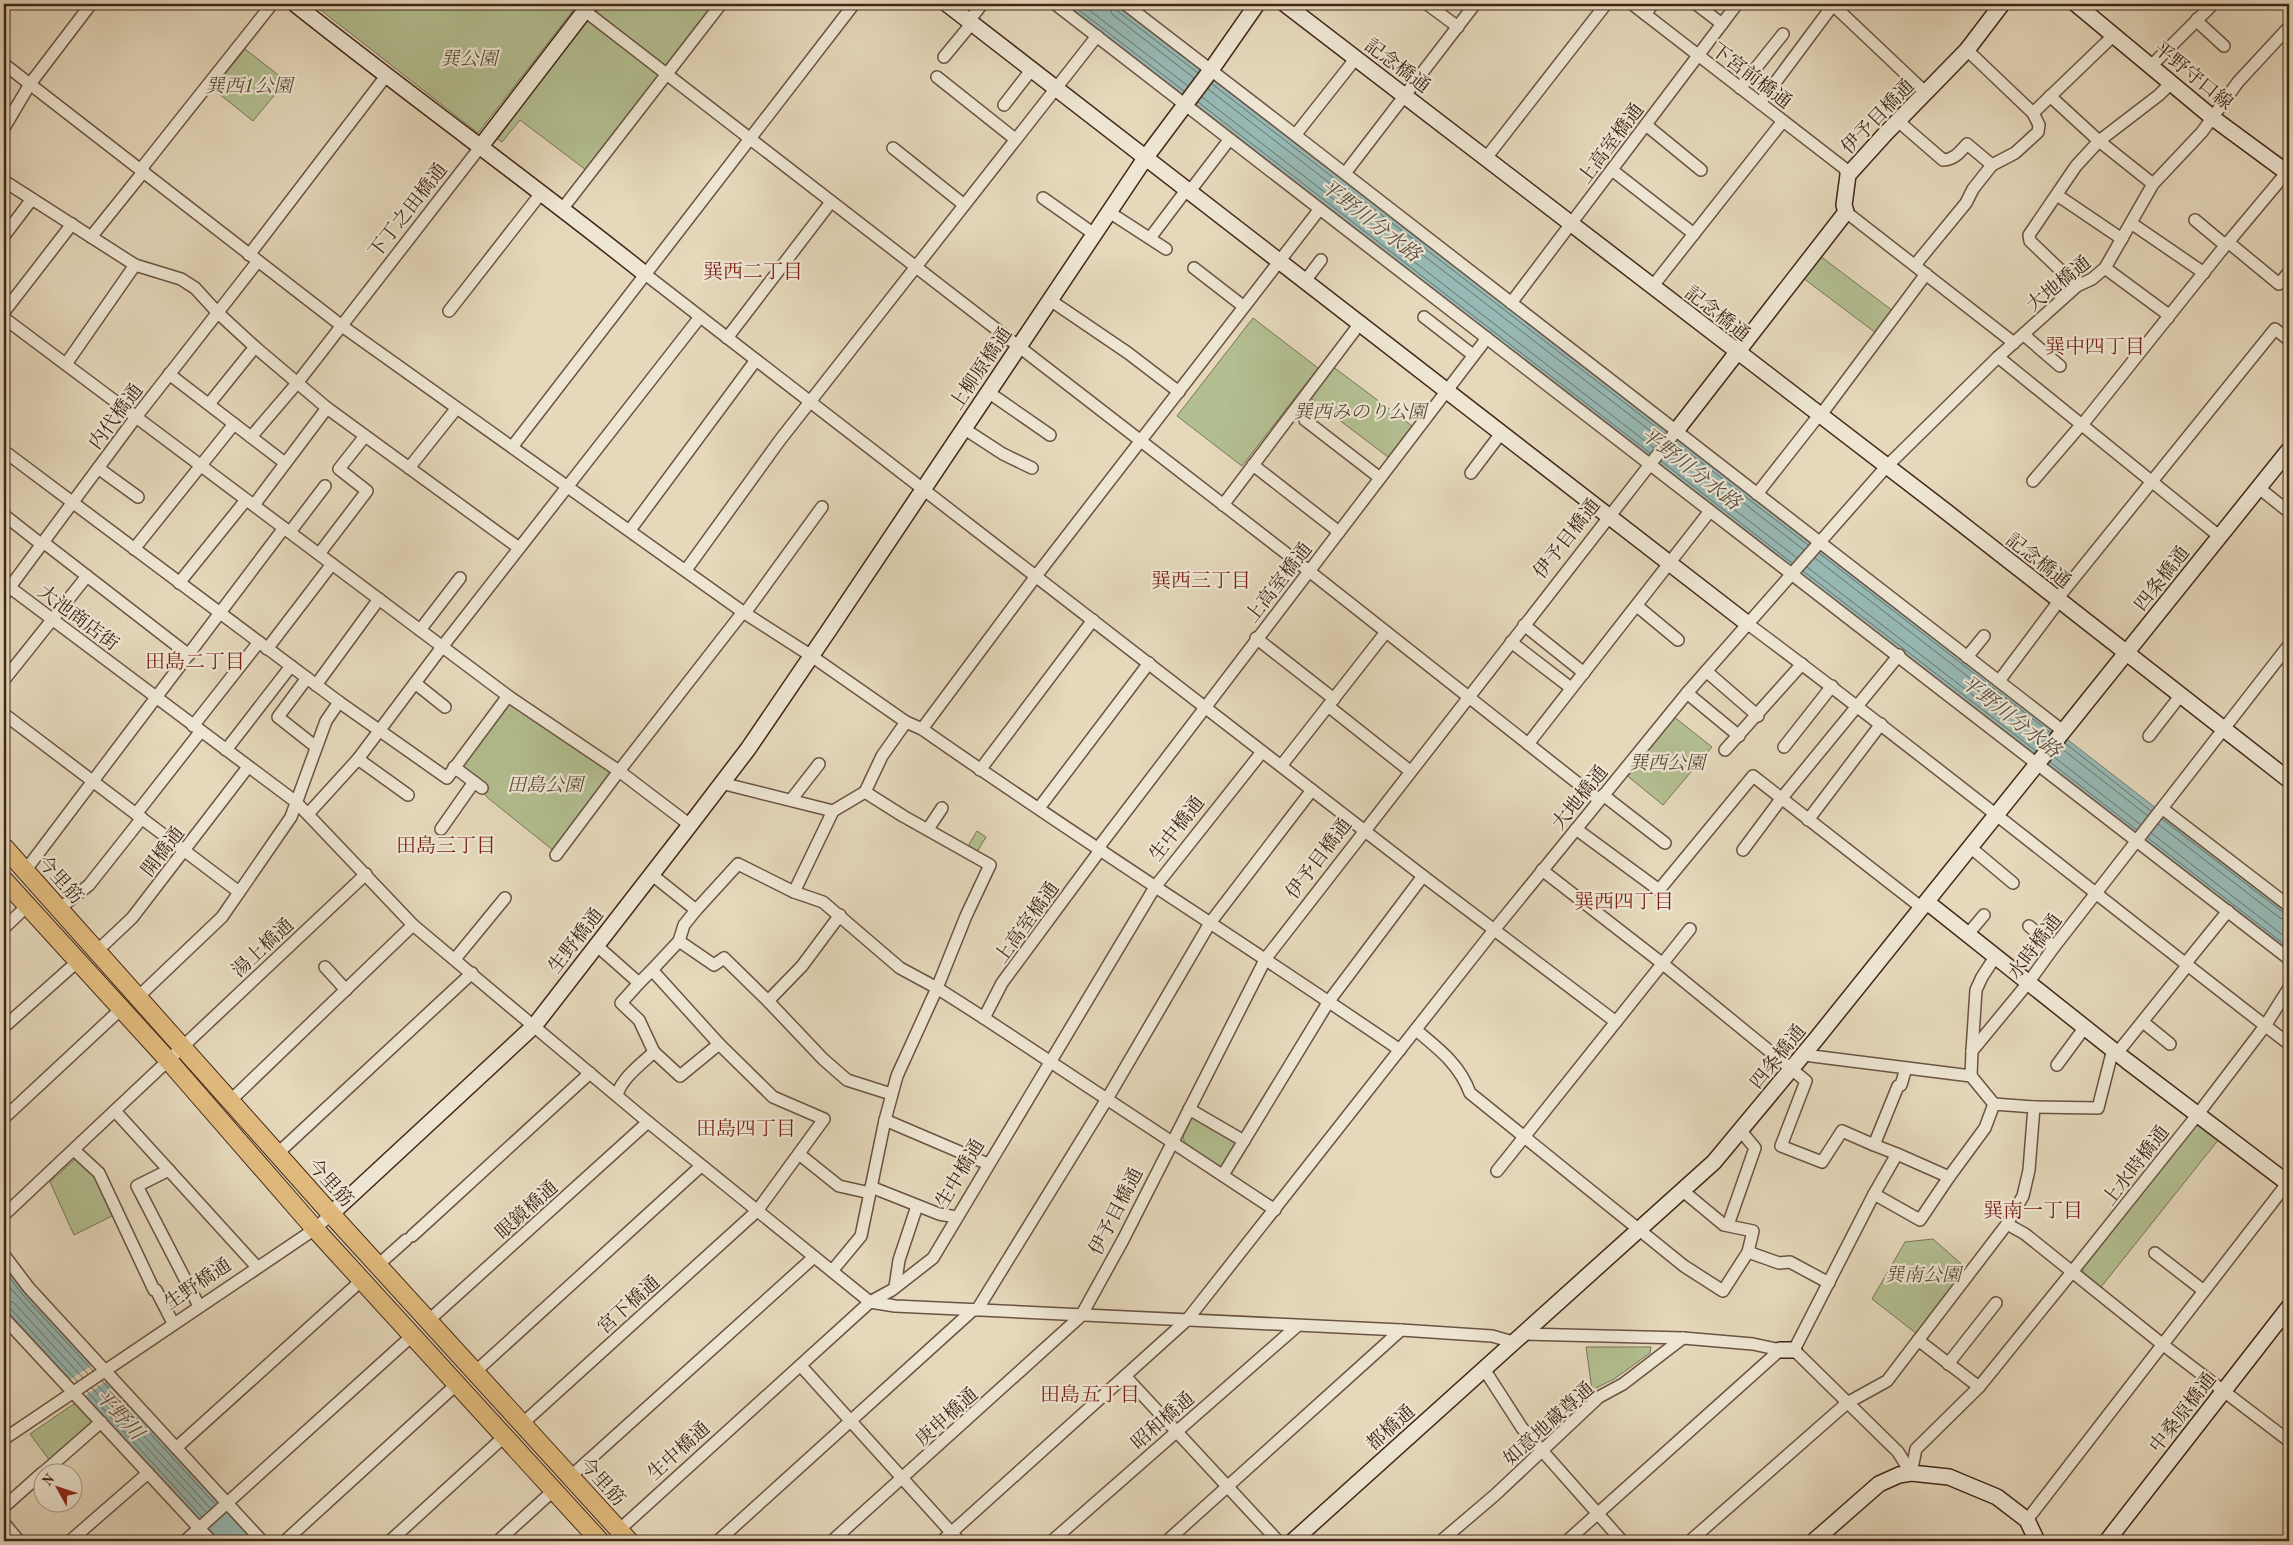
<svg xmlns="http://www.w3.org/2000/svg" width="2293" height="1545" viewBox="0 0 2293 1545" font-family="'Old Standard TT','Noto Serif JP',serif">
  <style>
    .green { fill: #b3bf91; stroke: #7a7355 }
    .water { fill: #96b9b5; stroke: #747f77 }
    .pier { fill: #e5d8bb }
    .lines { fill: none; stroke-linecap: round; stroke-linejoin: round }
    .shore { stroke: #6c7067; stroke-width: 1 }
    .street-casing { stroke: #6b5342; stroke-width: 14 }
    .secondary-casing { stroke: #422719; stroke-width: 18 }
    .primary-casing { stroke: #422719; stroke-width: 20 }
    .street { stroke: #eee6d3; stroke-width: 11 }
    .secondary { stroke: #eee6d3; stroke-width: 15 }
    .primary { stroke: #e2bc7e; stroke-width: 18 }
    .labels { text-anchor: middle; stroke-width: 4.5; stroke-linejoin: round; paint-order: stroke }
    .park-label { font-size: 19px; font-style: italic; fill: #5e4d37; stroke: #eee6d3 }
    .street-label { font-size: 19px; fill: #422719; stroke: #eee6d3 }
    .water-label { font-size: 20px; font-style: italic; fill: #574c40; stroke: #eee6d3 }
    .neighbourhood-label { font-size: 20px; fill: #7a1f14; stroke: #eee6d3 }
  </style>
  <rect width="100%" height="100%" fill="#e5d8bb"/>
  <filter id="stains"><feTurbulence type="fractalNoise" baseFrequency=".004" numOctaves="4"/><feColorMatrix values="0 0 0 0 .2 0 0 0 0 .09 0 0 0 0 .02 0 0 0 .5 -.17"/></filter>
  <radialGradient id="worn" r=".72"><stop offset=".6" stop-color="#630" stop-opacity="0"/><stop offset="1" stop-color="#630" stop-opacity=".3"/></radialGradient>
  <g class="green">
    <polygon points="313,4 578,4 478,133"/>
    <polygon points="601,4 719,4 668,70 597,14 597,9"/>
    <polygon points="587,20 659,75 586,170 520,120 502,142 497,139"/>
    <polygon points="245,49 286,81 253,121 213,89"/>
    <polygon points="1820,256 1893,311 1876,333 1803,278"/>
    <polygon points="1253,318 1318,368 1242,466 1177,416"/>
    <polygon points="1332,366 1412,426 1388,457 1309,397"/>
    <polygon points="511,703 612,773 554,851 488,798 461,767"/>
    <polygon points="1673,716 1712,747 1663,805 1625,774"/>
    <polygon points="977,831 986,837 977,852 968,846"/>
    <polygon points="1193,1115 1238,1144 1225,1165 1217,1167 1185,1145 1183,1136"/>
    <polygon points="2201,1125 2219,1139 2101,1287 2083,1272 2083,1268 2194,1126"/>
    <polygon points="76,1158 94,1175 112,1216 74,1235 50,1182"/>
    <polygon points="1933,1239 1966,1268 1917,1334 1872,1299 1905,1242"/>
    <polygon points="1586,1347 1651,1347 1650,1353 1614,1379 1592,1390"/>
    <polygon points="75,1403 92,1421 91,1425 50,1461 30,1434"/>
  </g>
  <g class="water">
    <polygon points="1063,4 1117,4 2289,911 2289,954"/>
    <polygon points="4,1261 256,1541 218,1541 6,1310 4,1308"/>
  </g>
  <polygon class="pier" points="94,1364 108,1380 84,1397 69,1380"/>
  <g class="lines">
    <g class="shore">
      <polyline points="1071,4 1184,91"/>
      <polyline points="1081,4 1188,86"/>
      <polyline points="1108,4 1112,14 1194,78"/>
      <polyline points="1114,4 1116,10 1198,73"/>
      <polyline points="1212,84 1665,434"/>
      <polyline points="1208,89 1661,439"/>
      <polyline points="1202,97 1654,448"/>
      <polyline points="1198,102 1650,453"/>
      <polyline points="1676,443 1808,545"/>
      <polyline points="1672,447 1804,550"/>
      <polyline points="1665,456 1797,558"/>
      <polyline points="1661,461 1792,563"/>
      <polyline points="1819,553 2051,733"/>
      <polyline points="1815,558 2047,738"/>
      <polyline points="1807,567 2040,747"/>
      <polyline points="1803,571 2036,751"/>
      <polyline points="2065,743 2151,811"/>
      <polyline points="2061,748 2148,816"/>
      <polyline points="2054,757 2141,825"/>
      <polyline points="2050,762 2137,830"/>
      <polyline points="2162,819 2284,913 2289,914"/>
      <polyline points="2158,824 2280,918 2289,921"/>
      <polyline points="2151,833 2289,940"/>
      <polyline points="2148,838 2289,948"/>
      <polyline points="4,1270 23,1295 93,1371"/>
      <polyline points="4,1281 88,1374"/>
      <polyline points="4,1299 14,1303 83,1378"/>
      <polyline points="4,1305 9,1307 77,1381"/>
      <polyline points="102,1381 215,1504"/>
      <polyline points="97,1385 211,1509"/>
      <polyline points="92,1388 206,1512"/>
      <polyline points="87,1391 202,1517"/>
    </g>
    <defs>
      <g id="street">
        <polyline points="1055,4 2289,959"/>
        <path d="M1125 4C1439 245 1751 489 2063 731"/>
        <polyline points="1427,4 1458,27"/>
        <polyline points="1632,4 1844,168 1848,175"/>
        <polyline points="1696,4 1722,24"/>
        <polyline points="1832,4 1926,93"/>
        <polyline points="585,11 1309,571 1599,800"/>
        <polyline points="1645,14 1653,4"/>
        <polyline points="2197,19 2199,23 2224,46"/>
        <polyline points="969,21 982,4"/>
        <polyline points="944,57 972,23"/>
        <path d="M4 64 342 326 743 612 810 655 906 722 922 729C1079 839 1242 942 1400 1050"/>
        <polyline points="2151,66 2213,4"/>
        <polyline points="937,77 1015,139"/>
        <polyline points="1740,88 1783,34"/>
        <polyline points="2050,96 2099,141 2153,184"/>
        <polyline points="1760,103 1833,5"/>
        <polyline points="1004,105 1032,69"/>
        <polyline points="2033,113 2114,35"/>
        <path d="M1898 121 1943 160C1954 160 1960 152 1967 144L1992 165"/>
        <polyline points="1646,125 1701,170"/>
        <polyline points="4,128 30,84 91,4"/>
        <polyline points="1296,134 1356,58"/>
        <polyline points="893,148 963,204"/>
        <polyline points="1486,158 1606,4"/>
        <polyline points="141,169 272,4"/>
        <polyline points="1612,170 1694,234"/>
        <polyline points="1346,172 1475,4"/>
        <polyline points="4,181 135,265 181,279 195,288 217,312 255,347 327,408 519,548"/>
        <polyline points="1190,191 1229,140"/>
        <polyline points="2057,195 2122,239"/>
        <polyline points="1043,198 1094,234"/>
        <polyline points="563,208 721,4"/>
        <polyline points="1109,212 1166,249"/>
        <polyline points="1846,212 2014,343"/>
        <polyline points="2195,220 2225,245"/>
        <polyline points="2131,223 2204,273"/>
        <polyline points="4,236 32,199"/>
        <polyline points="91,237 144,171"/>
        <polyline points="1150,238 1187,189"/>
        <polyline points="2228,242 2279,284 2289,272"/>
        <polyline points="249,255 386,76"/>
        <polyline points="1915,265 1966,203 1973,189 1992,165 2015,153 2038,132 2039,125 2033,113 1967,50"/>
        <polyline points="1194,268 1243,306"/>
        <polyline points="2105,268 2166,313 2168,318"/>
        <polyline points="645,274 1423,876 1616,1022"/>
        <polyline points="1305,281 1321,260"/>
        <polyline points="2077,286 2030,241 2029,235 2076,166 2099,141 2159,95 2171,83"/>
        <polyline points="1652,287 1783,121"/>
        <polyline points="1050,300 1128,353 1179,392"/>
        <polyline points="1511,303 1737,4"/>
        <polyline points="449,311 542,192"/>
        <polyline points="4,312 72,224"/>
        <polyline points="1424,317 1473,355"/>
        <polyline points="4,318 508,696 619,771 690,825"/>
        <polyline points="2024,335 2060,366"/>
        <polyline points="727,338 831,202"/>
        <polyline points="1998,357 2219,536"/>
        <polyline points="66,364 135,265"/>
        <polyline points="169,374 285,463"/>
        <polyline points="988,392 1050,435"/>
        <polyline points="209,404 255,347"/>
        <polyline points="1820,416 1926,274"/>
        <polyline points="1305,420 1380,478"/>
        <polyline points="2082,425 2220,252 2287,172"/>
        <polyline points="963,428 1003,454 1032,468"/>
        <polyline points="251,437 298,382 481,146"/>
        <polyline points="512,447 854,4"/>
        <polyline points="4,451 339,702 447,778 508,696"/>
        <polyline points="1253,465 1339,532"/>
        <polyline points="98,468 138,497"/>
        <polyline points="409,468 456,409"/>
        <polyline points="1471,473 1502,432"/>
        <polyline points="2033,481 2081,425"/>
        <polyline points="2259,488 2289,512"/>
        <polyline points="1757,494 1819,415"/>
        <polyline points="254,505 327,408"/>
        <polyline points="1223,505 1361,322"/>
        <polyline points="4,515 41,544"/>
        <polyline points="630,530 756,360"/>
        <polyline points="290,532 325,486"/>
        <polyline points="43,542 189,655"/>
        <polyline points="134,549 234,424"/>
        <polyline points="319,554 367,491 339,469 365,436"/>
        <polyline points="686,570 780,440 1097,36"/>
        <polyline points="4,583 296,802 413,925 648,1122 870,1302 895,1306 1401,1330 1492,1336 1513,1342"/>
        <polyline points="179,583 246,500"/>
        <polyline points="4,595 136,417 258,261"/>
        <polyline points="2057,599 2275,329 2289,340"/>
        <polyline points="1637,606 1678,640"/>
        <polyline points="745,613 822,507"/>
        <path d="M1748 624C1931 760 2108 905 2289 1044"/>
        <polyline points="1524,625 1584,673"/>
        <polyline points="420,630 460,578"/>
        <polyline points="1256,638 1334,699"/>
        <polyline points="1511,642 1571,688"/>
        <polyline points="267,649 332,564"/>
        <polyline points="1967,657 1984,636"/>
        <polyline points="1706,671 1758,716"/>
        <polyline points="307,678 278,717 316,747"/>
        <polyline points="4,680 87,576"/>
        <polyline points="1999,681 2059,601"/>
        <polyline points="415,683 445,707"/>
        <polyline points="316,685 379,599"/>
        <polyline points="1687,693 1739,736"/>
        <polyline points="1328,706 1410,771"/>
        <polyline points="4,714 239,892"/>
        <polyline points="193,726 259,642"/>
        <polyline points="922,729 1036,576 1319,210"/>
        <polyline points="2149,736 2180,696"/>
        <polyline points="1528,744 1710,511"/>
        <polyline points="1784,747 1832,686"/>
        <polyline points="226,750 291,666"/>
        <polyline points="1725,750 1802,664"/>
        <polyline points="358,759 408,795"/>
        <polyline points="1281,766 1386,632"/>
        <polyline points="454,767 482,788"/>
        <polyline points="980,770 1093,620"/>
        <polyline points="721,783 833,811 865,792 903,816 990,865 966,916 937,988 897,1076 885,1120 861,1236 832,1271"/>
        <polyline points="865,792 882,756 906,722"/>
        <polyline points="1603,795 1665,843"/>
        <polyline points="791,800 819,764"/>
        <polyline points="1039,808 1149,663"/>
        <polyline points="2163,809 2289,906"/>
        <polyline points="136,814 201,731"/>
        <polyline points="308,814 358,759 442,647 700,317"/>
        <polyline points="1808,820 1881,724"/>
        <polyline points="441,829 474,782"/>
        <polyline points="928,829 942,808"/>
        <polyline points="1576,829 1659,890 1753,776 1922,908"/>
        <polyline points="1970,847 2013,883"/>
        <polyline points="1098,848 1487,338"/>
        <polyline points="1743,850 1781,799 1899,655"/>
        <polyline points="556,855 619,771 743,612"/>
        <polyline points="1542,870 1663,964 1806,1081 1781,1146 1822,1162 1842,1131 1874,1145"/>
        <polyline points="25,871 284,528"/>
        <polyline points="651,874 696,910"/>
        <polyline points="794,892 833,811"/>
        <polyline points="59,909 89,885 142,818"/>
        <polyline points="840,915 802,966 768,1001 823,1059 847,1080 891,1094"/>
        <polyline points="2029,926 2054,947"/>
        <polyline points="4,928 27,906"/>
        <polyline points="1968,934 1984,915"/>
        <polyline points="679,941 714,965 724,958 768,1001"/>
        <polyline points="97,951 132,918 248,767"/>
        <polyline points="455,959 505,898"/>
        <polyline points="2185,964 2228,911"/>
        <polyline points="325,967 346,990"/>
        <polyline points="652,970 679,941 684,925 696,910 738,864 794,892 823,902 900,968 937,988 984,1018 1275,1210"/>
        <polyline points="639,983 621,1003 639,1020 654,1052 680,1076 719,1044"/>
        <polyline points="138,997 222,917 291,817 326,721 339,702"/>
        <polyline points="984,1018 1002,983 1101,849"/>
        <polyline points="2143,1022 2170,1044"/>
        <polyline points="4,1027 77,962"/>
        <path d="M1416 1030C1439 1049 1460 1065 1470 1093L1684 1266 1723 1291 1748 1252 1779 1263 1790 1262 1829 1283"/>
        <polyline points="1972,1051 1976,990 1982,977 1995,957"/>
        <polyline points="2118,1052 2187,966"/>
        <polyline points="2057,1065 2085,1027"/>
        <polyline points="1906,1068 1901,1085 1898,1086 1874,1145 1897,1154 1874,1194 1794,1350 1898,1452 1911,1473"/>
        <polyline points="1971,1076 1972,1051 2028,983 2054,947 2289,645"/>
        <path d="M617 1095C622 1078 641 1064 654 1052"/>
        <polyline points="230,1101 413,925"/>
        <polyline points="2034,1107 2098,1108 2113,1049"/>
        <polyline points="1189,1109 1244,1141"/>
        <polyline points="115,1111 257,1267"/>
        <polyline points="4,1118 121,1009"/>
        <polyline points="885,1120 988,1164"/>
        <polyline points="74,1150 99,1173 154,1290 156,1290 173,1323"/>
        <polyline points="277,1154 472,973"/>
        <polyline points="799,1154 839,1186 870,1193"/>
        <polyline points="1897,1154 1949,1177 1985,1128 1994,1104"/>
        <polyline points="169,1170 137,1186 199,1306"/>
        <polyline points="1497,1171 1690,929"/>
        <polyline points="1223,1175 1329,1001 1423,876"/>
        <polyline points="871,1187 939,1214 956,1217"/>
        <polyline points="1683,1191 1724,1225 1753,1231 1748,1252"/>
        <polyline points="1874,1194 1920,1220 1949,1177"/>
        <polyline points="4,1215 366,874"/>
        <polyline points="2007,1224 2025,1234 2162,1344 2289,1441"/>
        <polyline points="1728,1225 1755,1148 1741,1131"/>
        <polyline points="412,1236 590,1073"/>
        <polyline points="2155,1253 2204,1291"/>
        <polyline points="4,1255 29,1288 262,1541"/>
        <polyline points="378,1265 406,1240"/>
        <polyline points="895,1287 899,1260 917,1206"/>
        <polyline points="977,1310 1107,1099 1210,923 1312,790"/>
        <polyline points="4,1318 211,1541"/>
        <polyline points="428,1321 648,1122"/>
        <polyline points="1522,1334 1683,1338 1753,1344 1780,1350"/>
        <polyline points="1918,1340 1979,1387"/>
        <polyline points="1948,1364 1996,1303"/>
        <polyline points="801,1366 959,1541"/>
        <polyline points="1484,1369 1522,1428 1622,1541"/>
        <polyline points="475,1372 701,1166"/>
        <polyline points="1125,1376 1278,1541"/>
        <polyline points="522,1424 757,1211 824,1119 773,1097 719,1044 652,970 639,983 596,945"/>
        <polyline points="4,1439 315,1229 331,1214"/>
        <polyline points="176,1448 363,1279"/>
        <polyline points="44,1472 101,1422"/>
        <polyline points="1911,1473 1916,1449 1979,1387 2072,1272 2198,1114 2265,1026 2289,988"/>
        <polyline points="570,1477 814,1257"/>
        <polyline points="4,1507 42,1473"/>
        <polyline points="2027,1520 2289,1181"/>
        <polyline points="4,1523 19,1541"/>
        <polyline points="619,1530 870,1302 892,1290 933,1258 1155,887 1262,752"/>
        <polyline points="70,1541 148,1473"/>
        <polyline points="185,1541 414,1334"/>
        <polyline points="285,1541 458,1383"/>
        <polyline points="390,1541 506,1435"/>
        <polyline points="498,1541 554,1490"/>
        <polyline points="718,1541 973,1310"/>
        <polyline points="832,1541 1081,1316 1123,1240 1266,958 1676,431"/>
        <polyline points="942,1541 1187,1320 1494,930 1687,693 1886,467 1998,357 2077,286 2092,279 2105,268 2153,184 2202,132 2238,82 2289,27"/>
        <polyline points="1052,1541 1296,1327"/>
        <polyline points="1167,1541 1401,1330"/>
        <polyline points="1441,1541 1495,1495 1599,1397 1623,1384 1683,1338"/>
        <polyline points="1567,1541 1780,1350"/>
        <polyline points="1690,1541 1847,1403 1887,1381 2007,1224 2023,1196 2029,1170 2034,1107 1994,1104 1971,1076 1804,1055"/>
      </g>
      <g id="secondary">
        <path d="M295 4C410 96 530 182 645 274"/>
        <polyline points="947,4 1748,624"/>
        <polyline points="1285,4 1948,513 2289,780"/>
        <polyline points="2076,4 2213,118 2289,174"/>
        <polyline points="481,146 590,4"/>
        <polyline points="1676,431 1846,212 1844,205 1848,175 1886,133 1967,50 2002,4"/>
        <polyline points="1927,902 2127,1061 2289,1184"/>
        <polyline points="331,1214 535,1025 690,825 748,749 829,630 1146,157 1211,70 1257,4"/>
        <polyline points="1780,1350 1794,1350"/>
        <polyline points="1293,1541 1714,1162 1817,1038 2289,450"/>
        <polyline points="1814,1541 1879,1484 1899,1475 1911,1473 1949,1477 1997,1497 2027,1520 2037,1541"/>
        <polyline points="2107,1541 2289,1307"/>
      </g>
      <g id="primary">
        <polyline points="4,847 331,1214 629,1541"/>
        <polyline points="4,880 168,1060 315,1229 600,1541"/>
      </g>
    </defs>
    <use href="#street" class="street-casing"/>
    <use href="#secondary" class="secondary-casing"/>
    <use href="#primary" class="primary-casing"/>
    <use href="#street" class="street"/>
    <use href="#secondary" class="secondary"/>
    <use href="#primary" class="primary"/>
  </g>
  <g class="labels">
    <g class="park-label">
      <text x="469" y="65">巽公園</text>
      <text x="249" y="92">巽西1公園</text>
      <text x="1360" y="418">巽西みのり公園</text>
      <text x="1667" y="769">巽西公園</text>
      <text x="545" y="791">田島公園</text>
      <text x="1923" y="1281">巽南公園</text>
    </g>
    <g class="street-label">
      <text transform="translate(1398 65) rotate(37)" y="7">記念橋通</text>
      <text transform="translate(1752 75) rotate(37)" y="7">下宮前橋通</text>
      <text transform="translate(2194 75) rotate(39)" y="7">平野守口線</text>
      <text transform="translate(1877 116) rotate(-46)" y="7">伊予目橋通</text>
      <text transform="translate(1610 143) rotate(-53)" y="7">上高室橋通</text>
      <text transform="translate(407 210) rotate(-52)" y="7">下丁之田橋通</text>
      <text transform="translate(2058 283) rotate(-39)" y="7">大地橋通</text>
      <text transform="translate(1718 313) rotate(38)" y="7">記念橋通</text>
      <text transform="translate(980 368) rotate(-56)" y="7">上柳原橋通</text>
      <text transform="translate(115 416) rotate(-53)" y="7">内代橋通</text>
      <text transform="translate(1566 538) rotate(-52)" y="7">伊予目橋通</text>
      <text transform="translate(2039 560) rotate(38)" y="7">記念橋通</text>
      <text transform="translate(2161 578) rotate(-52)" y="7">四条橋通</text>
      <text transform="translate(1278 582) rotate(-52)" y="7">上高室橋通</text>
      <text transform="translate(79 617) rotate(37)" y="7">大池商店街</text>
      <text transform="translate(1579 797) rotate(-51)" y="7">大地橋通</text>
      <text transform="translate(1176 828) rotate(-52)" y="7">生中橋通</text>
      <text transform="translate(162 851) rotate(-52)" y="7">開橋通</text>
      <text transform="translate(1318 858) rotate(-53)" y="7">伊予目橋通</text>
      <text transform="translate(61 879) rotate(48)" y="7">今里筋</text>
      <text transform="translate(1026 922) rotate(-54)" y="7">上高室橋通</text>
      <text transform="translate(575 940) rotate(-52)" y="7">生野橋通</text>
      <text transform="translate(2034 946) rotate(-53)" y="7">水時橋通</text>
      <text transform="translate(262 947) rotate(-43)" y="7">湯上橋通</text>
      <text transform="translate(1777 1056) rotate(-51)" y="7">四条橋通</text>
      <text transform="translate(2135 1165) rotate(-52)" y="7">上水時橋通</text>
      <text transform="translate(959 1173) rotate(-59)" y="7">生中橋通</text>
      <text transform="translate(331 1182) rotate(48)" y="7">今里筋</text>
      <text transform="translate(526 1209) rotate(-42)" y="7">眼鏡橋通</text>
      <text transform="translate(1115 1211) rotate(-63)" y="7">伊予目橋通</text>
      <text transform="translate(197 1283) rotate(-34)" y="7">生野橋通</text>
      <text transform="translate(628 1304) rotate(-42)" y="7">宮下橋通</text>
      <text transform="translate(2182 1412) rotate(-52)" y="7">中桑原橋通</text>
      <text transform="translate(946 1416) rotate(-42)" y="7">庚申橋通</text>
      <text transform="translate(1162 1420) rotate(-41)" y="7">昭和橋通</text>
      <text transform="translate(1548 1423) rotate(-42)" y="7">如意地蔵尊通</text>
      <text transform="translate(1390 1427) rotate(-42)" y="7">都橋通</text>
      <text transform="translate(678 1450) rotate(-42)" y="7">生中橋通</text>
      <text transform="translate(603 1481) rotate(48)" y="7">今里筋</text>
    </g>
    <g class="water-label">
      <text transform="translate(1371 220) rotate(38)" y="7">平野川分水路</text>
      <text transform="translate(1691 468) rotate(38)" y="7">平野川分水路</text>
      <text transform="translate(2011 716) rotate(38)" y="7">平野川分水路</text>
      <text transform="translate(120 1414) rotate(48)" y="7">平野川</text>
    </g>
    <g class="neighbourhood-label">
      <text x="753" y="278">巽西二丁目</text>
      <text x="2095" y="353">巽中四丁目</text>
      <text x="1201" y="587">巽西三丁目</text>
      <text x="195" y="668">田島二丁目</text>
      <text x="446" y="852">田島三丁目</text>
      <text x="1624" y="908">巽西四丁目</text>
      <text x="746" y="1135">田島四丁目</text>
      <text x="2033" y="1217">巽南一丁目</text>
      <text x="1090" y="1401">田島五丁目</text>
    </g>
  </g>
  <rect width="2293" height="1545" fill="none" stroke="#e5d8bb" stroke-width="20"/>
  <rect x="5" y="5" width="2283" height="1535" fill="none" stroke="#422719" stroke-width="2.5"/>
  <rect x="10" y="10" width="2273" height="1525" fill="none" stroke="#422719"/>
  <g transform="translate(58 1488) rotate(310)"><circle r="24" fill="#eee6d3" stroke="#a99a89"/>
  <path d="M0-4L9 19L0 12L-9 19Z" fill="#8f2418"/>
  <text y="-8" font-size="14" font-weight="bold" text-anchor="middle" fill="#422719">N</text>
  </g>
  <rect width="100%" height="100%" filter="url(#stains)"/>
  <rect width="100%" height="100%" fill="url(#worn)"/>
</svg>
